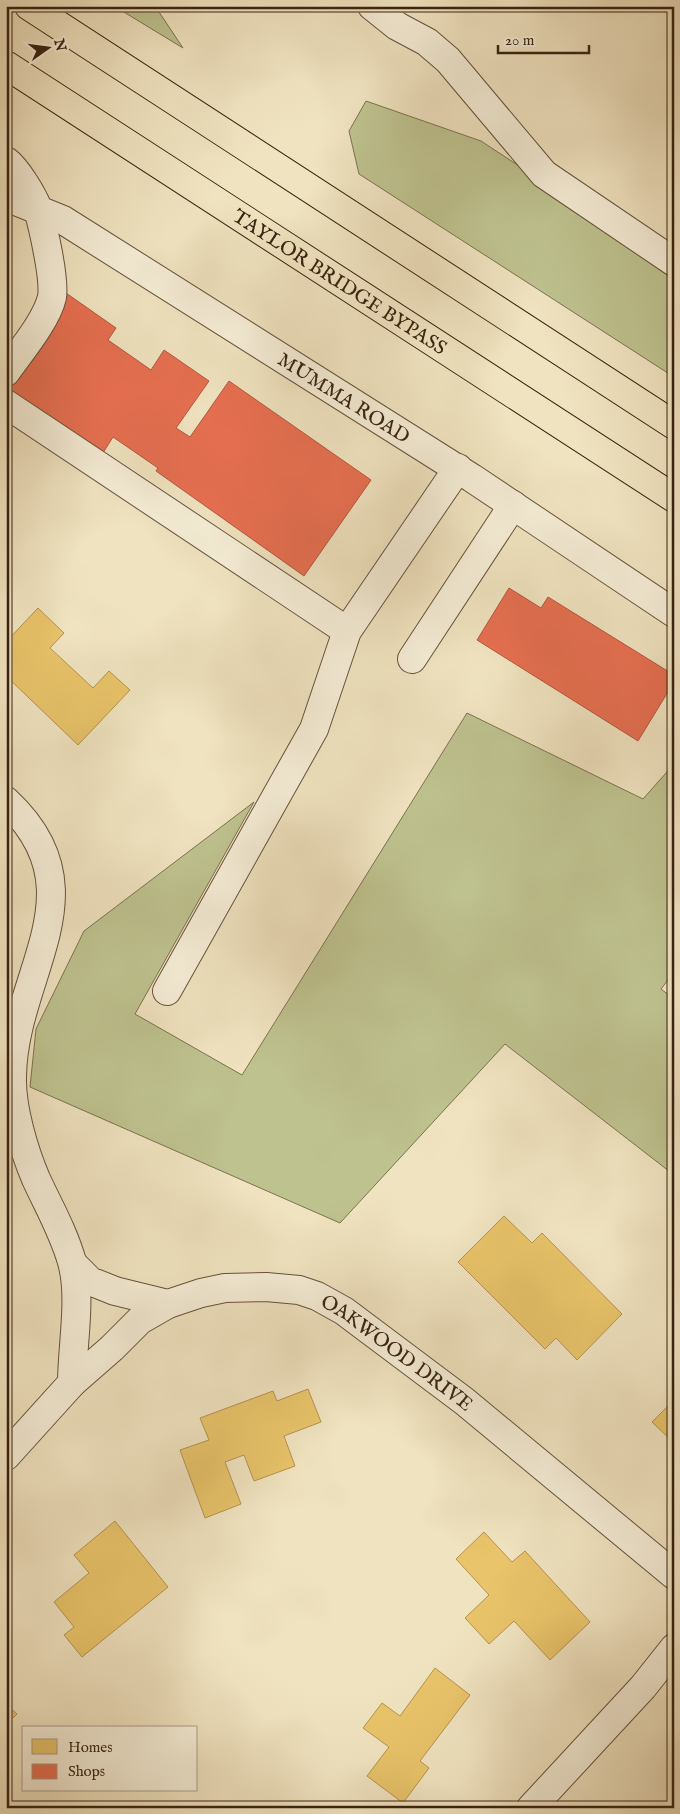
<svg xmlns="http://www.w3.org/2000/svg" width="680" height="1814" viewBox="0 0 680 1814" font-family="'IM FELL English',serif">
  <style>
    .green { fill: #bec28f; stroke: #7b7250 }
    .homes { fill: #e9c46a; stroke: #b4934f }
    .shops { fill: #e76f51; stroke: #b2583e }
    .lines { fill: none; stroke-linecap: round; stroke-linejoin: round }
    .minor-casing { stroke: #66523c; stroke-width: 30 }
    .major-casing { stroke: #382210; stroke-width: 30 }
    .minor { stroke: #f5edd6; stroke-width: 28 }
    .major { stroke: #f0e3c0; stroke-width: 28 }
    .labels { text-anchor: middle; stroke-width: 5; stroke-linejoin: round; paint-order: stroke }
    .street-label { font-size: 20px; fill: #382210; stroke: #f5edd6 }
  </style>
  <rect width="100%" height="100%" fill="#f0e3c0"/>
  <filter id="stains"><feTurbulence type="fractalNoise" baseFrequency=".004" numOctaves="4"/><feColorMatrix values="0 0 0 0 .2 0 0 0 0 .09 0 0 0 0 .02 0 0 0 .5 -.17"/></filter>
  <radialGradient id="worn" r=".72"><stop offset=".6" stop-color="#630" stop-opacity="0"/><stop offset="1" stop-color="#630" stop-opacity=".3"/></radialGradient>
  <g class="green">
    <polygon points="114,6 155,6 183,48"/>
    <polygon points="366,101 481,141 674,268 674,377 359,174 349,131"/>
    <polygon points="467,713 643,799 674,764 674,972 661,989 674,999 674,1175 505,1044 340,1223 30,1087 36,1029 84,931 254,802 135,1014 242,1075"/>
  </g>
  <g class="homes">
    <polygon points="38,608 64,633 50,648 93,688 109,671 130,690 78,745 6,676 6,642"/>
    <polygon points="504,1216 532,1243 542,1233 622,1314 577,1360 556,1338 545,1349 458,1262"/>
    <polygon points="308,1389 321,1422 284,1436 295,1466 254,1481 244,1455 225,1462 241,1504 205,1518 180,1450 209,1440 200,1418 273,1391 277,1401"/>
    <polygon points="674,1400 674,1443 652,1422"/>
    <polygon points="115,1521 168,1587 82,1657 64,1635 74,1627 54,1602 89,1573 74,1555"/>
    <polygon points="484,1532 512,1562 525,1551 590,1622 550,1660 514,1621 489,1644 465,1618 489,1595 456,1559"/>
    <polygon points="435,1668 470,1695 420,1761 429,1768 403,1803 367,1776 389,1747 363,1728 382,1703 400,1716"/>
    <polygon points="6,1704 17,1714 6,1725"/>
  </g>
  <g class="shops">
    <polygon points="66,293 116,328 108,340 151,370 164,350 209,381 176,428 190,437 229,381 371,480 304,576 156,471 158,468 113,437 101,456 6,390 6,379"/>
    <polygon points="509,588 541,608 548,597 674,675 674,682 638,741 477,640"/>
  </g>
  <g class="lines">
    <defs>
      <g id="minor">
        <polyline points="372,6 397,26 427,42 448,60 544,174 674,262"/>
        <path d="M6 161C17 169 33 196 38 209 43 227 55 279 52 297 47 320 20 352 6 372"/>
        <path id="s1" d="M6 197 63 220 472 478 674 613"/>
        <polyline points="6,404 347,631"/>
        <polyline points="412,659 513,505"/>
        <path d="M6 801C103 891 13 973 12 1077 11 1107 24 1151 36 1179 49 1207 64 1233 72 1262 82 1298 72 1345 72 1383L6 1456"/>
        <polyline points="167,991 314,729 347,631 458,468"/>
        <path id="s2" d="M73 1264 90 1281 115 1291 168 1304 201 1293 225 1288 266 1287 299 1290 317 1296 344 1311 464 1401 674 1575"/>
        <polyline points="72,1383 112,1348 140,1320 168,1304"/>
        <polyline points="531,1808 643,1687 674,1648"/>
      </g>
      <g id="major">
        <polyline points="29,6 674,425"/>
        <path id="s3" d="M6 65 674 498"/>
      </g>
    </defs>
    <use href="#minor" class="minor-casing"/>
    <use href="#major" class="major-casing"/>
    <use href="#minor" class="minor"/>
    <use href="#major" class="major"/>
  </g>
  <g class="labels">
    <g class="street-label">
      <text dy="7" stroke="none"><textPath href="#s3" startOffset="398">TAYLOR BRIDGE BYPASS</textPath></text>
      <text dy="7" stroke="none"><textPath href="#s1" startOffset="394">MUMMA ROAD</textPath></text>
      <text dy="7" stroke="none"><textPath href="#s2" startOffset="356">OAKWOOD DRIVE</textPath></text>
    </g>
  </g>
  <rect width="680" height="1814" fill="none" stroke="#f0e3c0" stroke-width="25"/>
  <rect x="8" y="8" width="665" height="1799" fill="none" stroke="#382210" stroke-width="2.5"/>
  <rect x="12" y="12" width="655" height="1789" fill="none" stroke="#382210"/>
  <rect x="22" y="1726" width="175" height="65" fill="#f5edd6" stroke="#a99c87"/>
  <rect x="32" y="1739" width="25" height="15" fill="#e9c46a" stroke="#a99c87"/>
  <text x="68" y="1752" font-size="15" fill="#382210">Homes</text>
  <rect x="32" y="1764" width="25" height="15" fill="#e76f51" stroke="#a99c87"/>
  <text x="68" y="1776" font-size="15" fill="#382210">Shops</text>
  <g transform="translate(48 48) rotate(76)" stroke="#f5edd6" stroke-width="4" paint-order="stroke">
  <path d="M0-4L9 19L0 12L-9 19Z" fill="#382210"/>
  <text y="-8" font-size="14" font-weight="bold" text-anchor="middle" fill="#382210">N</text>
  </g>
  <path d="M498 45v8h91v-8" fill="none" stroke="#382210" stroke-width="2.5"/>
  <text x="505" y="45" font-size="15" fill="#382210" stroke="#f5edd6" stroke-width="4" paint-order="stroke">20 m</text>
  <rect width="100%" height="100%" filter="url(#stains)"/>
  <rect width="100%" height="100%" fill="url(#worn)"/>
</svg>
